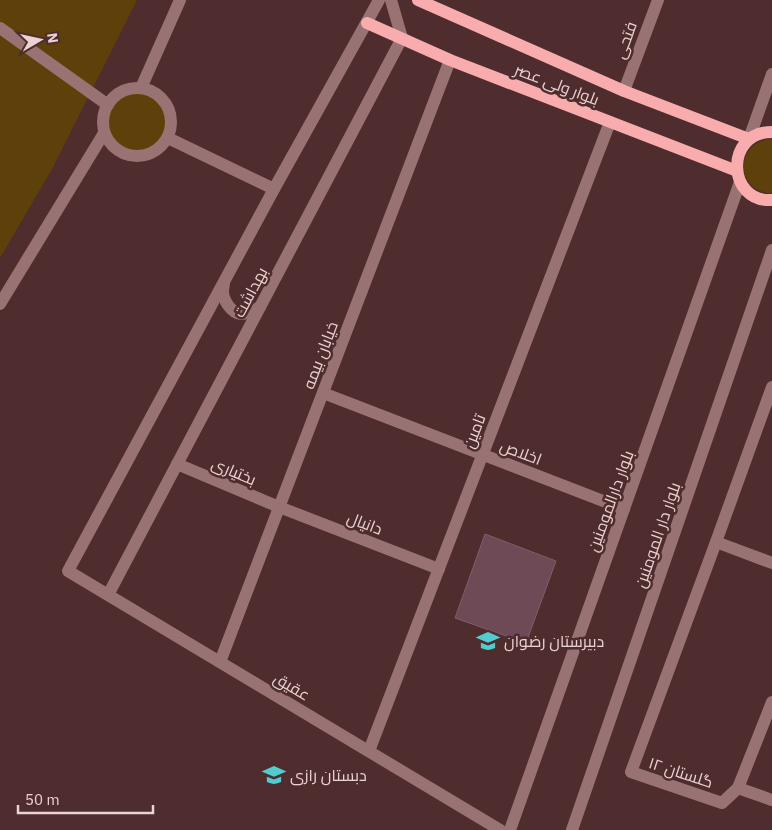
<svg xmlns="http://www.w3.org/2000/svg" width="772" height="830" viewBox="0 0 772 830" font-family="'IBM Plex Sans',Cairo,sans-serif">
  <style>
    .green { fill: #5e410a }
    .building { fill: #6e4956; stroke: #835d69 }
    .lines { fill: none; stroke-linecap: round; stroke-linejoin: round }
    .minor { stroke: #997373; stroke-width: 12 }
    .major { stroke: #f9acae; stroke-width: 12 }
    .labels { text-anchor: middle; stroke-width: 5; stroke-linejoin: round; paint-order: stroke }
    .street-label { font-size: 16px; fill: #ebd3d3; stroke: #4f2c2d }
    .poi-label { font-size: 16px; fill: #ebd3d3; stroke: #4f2c2d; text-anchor: start }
  </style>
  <rect width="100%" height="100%" fill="#4f2c2d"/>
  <g class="green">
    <polygon points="0,0 137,0 51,171 0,258"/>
    <circle cx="137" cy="122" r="29"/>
    <path d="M772 139V193C737 194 732 142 772 139Z"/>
  </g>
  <polygon class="building" points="485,534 556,561 526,643 455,618"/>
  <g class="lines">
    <g class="minor">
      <polyline points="379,0 274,189 68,571 500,830"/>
      <polyline points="0,28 108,105"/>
      <circle cx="137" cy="122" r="34"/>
      <polyline points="141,88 180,0"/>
      <polyline points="624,91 658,0"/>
      <polyline points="168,138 274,189"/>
      <polyline points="749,139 772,74"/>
      <path d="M224 283C224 285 223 288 223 291 223 300 231 313 241 314 248 314 254 310 260 307"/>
      <polyline points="0,304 104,133"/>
      <polyline points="772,387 716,542 631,772 722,803 738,788 772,800"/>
      <polyline points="323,393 624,509"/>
      <polyline points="177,464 279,507 439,569"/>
      <polyline points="716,542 772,563"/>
      <polyline points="108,595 402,38 391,0"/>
      <polyline points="220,662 450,60"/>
      <polyline points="369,751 610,122"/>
      <polyline points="738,788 772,702"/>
      <polyline points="510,830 740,182"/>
      <polyline points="572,830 772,250"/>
    </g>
    <g class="major">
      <polyline points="418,0 624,91 749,139"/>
      <polyline points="367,23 450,60 737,171"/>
      <path d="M772 132C724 132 727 203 772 200"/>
    </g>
  </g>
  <defs>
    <symbol id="school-bare" viewBox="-9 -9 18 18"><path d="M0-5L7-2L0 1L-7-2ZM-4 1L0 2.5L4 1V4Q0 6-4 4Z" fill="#52cdcf" stroke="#4f2c2d" stroke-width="2.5" paint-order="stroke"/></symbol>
  </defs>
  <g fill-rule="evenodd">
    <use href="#school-bare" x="472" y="625" width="32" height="32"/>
    <use href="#school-bare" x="258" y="759" width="32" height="32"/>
  </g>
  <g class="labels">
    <g class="street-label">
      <text transform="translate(625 40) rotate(-70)" y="6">فتحی</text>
      <text transform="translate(557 84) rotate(21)" y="6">بلوار ولی عصر</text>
      <text transform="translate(250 292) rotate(-62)" y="6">بهداشت</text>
      <text transform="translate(320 355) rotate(-69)" y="6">خیابان بیمه</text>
      <text transform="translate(474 431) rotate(-69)" y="6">تامین</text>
      <text transform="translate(521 452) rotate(21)" y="6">اخلاص</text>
      <text transform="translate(234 471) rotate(23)" y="6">بختیاری</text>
      <text transform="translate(610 501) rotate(-70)" y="6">بلوار دارالمومنین</text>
      <text transform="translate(365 523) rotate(21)" y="6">دانیال</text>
      <text transform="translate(657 535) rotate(-71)" y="6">بلوار دار المومنین</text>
      <text transform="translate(292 686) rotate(31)" y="6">عقیق</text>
      <text transform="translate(681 772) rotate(18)" y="6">گلستان ۱۲</text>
    </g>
    <g class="poi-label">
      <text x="504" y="647">دبیرستان رضوان</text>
      <text x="290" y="781">دبستان رازی</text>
    </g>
  </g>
  <g transform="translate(40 40) rotate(81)" stroke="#4f2c2d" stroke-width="4" paint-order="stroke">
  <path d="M0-4L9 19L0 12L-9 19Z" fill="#ebd3d3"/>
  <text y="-8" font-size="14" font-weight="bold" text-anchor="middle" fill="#ebd3d3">N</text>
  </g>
  <path d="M18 805v8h135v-8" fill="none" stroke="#ebd3d3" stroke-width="2.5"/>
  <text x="25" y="805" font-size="15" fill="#ebd3d3" stroke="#4f2c2d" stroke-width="4" paint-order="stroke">50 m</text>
</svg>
